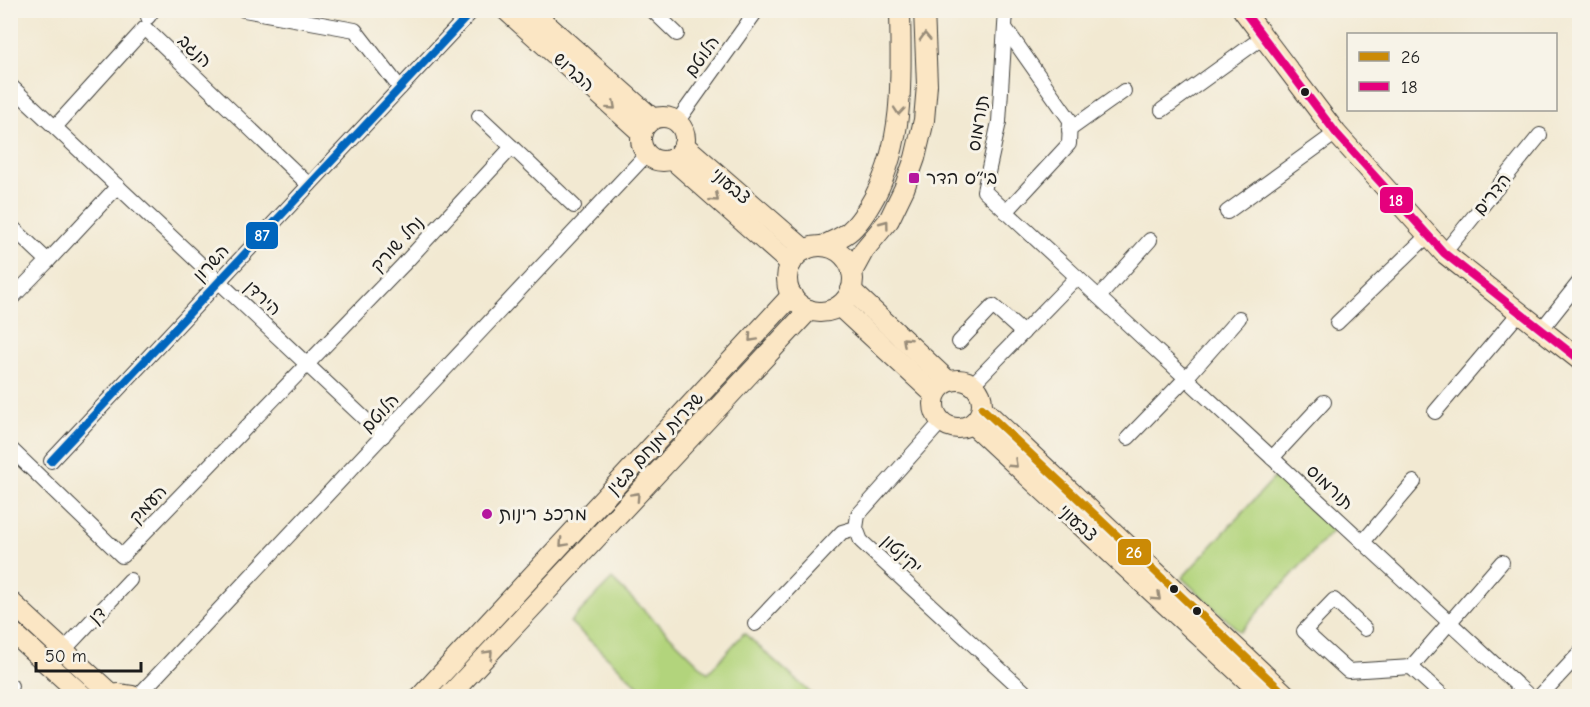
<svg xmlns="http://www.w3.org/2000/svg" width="1590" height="707" viewBox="0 0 1590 707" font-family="'Comic Neue','Playpen Sans Hebrew',sans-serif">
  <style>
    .green { fill: #b2d47c; stroke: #67784c; stroke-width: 1.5 }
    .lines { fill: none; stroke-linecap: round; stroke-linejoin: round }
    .street-casing { stroke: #3c3b37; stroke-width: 16 }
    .secondary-casing { stroke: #3c3b37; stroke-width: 22 }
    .street { stroke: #fff; stroke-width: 14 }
    .secondary { stroke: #fbe6c4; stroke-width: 20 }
    .bus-1-casing { stroke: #f7f3e8; stroke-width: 12 }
    .bus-2-casing { stroke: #f7f3e8; stroke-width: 12 }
    .bus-3-casing { stroke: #f7f3e8; stroke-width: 12 }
    .bus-1 { stroke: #cb8a06; stroke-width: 8 }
    .bus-2 { stroke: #e5007d; stroke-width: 8 }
    .bus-3 { stroke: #0065bd; stroke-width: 8 }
    .oneway { stroke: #978b78 }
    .bus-dot { fill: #1c1c1c; stroke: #f7f3e8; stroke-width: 2 }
    .poi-dot { fill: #b5179e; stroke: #f7f3e8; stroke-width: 2 }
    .labels { text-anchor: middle; stroke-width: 6; stroke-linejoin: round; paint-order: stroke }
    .street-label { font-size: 18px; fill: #1c1c1c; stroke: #f7f3e8 }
    .poi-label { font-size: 18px; fill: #1c1c1c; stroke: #f7f3e8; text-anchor: start }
    .line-badge { stroke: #f7f3e8; stroke-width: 2 }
    .badge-label { font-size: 16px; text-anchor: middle; font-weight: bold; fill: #fff }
  </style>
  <rect width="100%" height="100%" fill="#f7f3e8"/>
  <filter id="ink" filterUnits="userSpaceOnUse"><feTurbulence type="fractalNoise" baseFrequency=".0167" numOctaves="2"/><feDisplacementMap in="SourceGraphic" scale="12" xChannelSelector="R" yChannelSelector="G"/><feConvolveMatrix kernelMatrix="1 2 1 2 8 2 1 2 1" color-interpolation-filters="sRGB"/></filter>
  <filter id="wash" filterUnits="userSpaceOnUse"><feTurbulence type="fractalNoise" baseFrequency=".008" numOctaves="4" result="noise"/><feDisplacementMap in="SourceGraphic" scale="24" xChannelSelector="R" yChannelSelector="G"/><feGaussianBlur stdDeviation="1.35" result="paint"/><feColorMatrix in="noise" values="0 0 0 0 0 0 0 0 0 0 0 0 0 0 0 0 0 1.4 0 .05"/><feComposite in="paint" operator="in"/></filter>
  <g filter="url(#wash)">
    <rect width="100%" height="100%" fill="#f2e9d2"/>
    <g class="green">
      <polygon points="1275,477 1333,530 1240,632 1182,578"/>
      <polygon points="612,579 708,673 744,633 814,696 649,696 570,622"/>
    </g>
  </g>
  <g filter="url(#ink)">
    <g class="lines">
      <defs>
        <g id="street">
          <polyline points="244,10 355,30 400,88"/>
          <polyline points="652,10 677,34"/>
          <polyline points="1006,10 999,122 984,191 1077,277"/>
          <polyline points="148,17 153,10"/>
          <polyline points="1006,29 1070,120 1069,144 1006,212"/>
          <polyline points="10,85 383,436"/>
          <polyline points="1162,110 1263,37"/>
          <polyline points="479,116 512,147"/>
          <polyline points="677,122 757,10"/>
          <polyline points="55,127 145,28 309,185"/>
          <polyline points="1069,130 1124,91"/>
          <polyline points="1227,212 1336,133"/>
          <polyline points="10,225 48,261 118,186"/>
          <polyline points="1444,253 1540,135"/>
          <polyline points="1099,297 1150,240"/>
          <polyline points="10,300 48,261"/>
          <polyline points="1337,323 1427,236"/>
          <polyline points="1541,330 1580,281"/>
          <polyline points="959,342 993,306 1023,333"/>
          <polyline points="972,385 1077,277 1529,696"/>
          <polyline points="1435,412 1519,313"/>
          <polyline points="941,422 858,515 856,528 861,541 1029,696"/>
          <polyline points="1128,438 1186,378 1239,318"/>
          <polyline points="10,448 122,556 403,265 512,147 574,206"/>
          <polyline points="1272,458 1324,402"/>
          <polyline points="51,461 473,10"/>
          <polyline points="1363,542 1414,482"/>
          <polyline points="755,624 842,532 856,528"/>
          <polyline points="1365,629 1334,600 1304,631 1348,671 1411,667"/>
          <polyline points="64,650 130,580"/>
          <polyline points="10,686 11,686"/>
          <polyline points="138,696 647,154"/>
          <polyline points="1443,696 1411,667 1502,562"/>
          <polyline points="1540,696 1580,653"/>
        </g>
        <g id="secondary">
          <polyline points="506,10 642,133"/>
          <polyline points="530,10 653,119"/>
          <polyline points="1243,10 1336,133 1444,253 1580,360"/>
          <circle cx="663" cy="139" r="22"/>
          <polyline points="684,145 805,250"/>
          <polyline points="672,159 791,264"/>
          <path d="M823 246C832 241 844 237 851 230 861 221 869 207 875 196 905 138 901 74 900 10"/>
          <circle cx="820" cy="279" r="33"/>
          <polyline points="852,272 864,250 889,220 904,189 915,158 924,120 927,85 924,10"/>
          <polyline points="851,290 948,381"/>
          <polyline points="839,306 935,395"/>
          <circle cx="958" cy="404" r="24"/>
          <polyline points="982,408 1287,696"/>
          <polyline points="972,424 1264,696"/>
          <polyline points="10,601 112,695"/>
          <polyline points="10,630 83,696"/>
          <polyline points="109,696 118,694 132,696"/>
          <polyline points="421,696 792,295"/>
          <polyline points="449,696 809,310"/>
        </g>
      </defs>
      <use href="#street" class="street-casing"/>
      <use href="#secondary" class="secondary-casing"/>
      <use href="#street" class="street"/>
      <use href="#secondary" class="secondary"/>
      <defs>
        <polyline id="bus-1" points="982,408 1287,696"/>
        <polyline id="bus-2" points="1243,10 1336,133 1444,253 1580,360"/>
        <polyline id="bus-3" points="51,461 473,10"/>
      </defs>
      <use href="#bus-1" class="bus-1-casing"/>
      <use href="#bus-2" class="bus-2-casing"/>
      <use href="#bus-3" class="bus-3-casing"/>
      <use href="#bus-1" class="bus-1"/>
      <use href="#bus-2" class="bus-2"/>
      <use href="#bus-3" class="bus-3"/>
    </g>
    <defs><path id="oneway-chevron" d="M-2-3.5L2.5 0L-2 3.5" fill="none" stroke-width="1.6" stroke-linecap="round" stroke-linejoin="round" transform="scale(1.5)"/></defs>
    <g class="oneway">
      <use href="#oneway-chevron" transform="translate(925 37) rotate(-92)"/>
      <use href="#oneway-chevron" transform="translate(612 106) rotate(42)"/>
      <use href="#oneway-chevron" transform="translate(899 111) rotate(95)"/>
      <use href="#oneway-chevron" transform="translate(715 198) rotate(41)"/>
      <use href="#oneway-chevron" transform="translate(885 224) rotate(-53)"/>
      <use href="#oneway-chevron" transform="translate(752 338) rotate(133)"/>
      <use href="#oneway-chevron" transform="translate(906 341) rotate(-137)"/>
      <use href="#oneway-chevron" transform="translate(1014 464) rotate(43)"/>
      <use href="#oneway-chevron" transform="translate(636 496) rotate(-47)"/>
      <use href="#oneway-chevron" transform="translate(563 543) rotate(133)"/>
      <use href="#oneway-chevron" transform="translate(1157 597) rotate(43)"/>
      <use href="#oneway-chevron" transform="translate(489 654) rotate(-47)"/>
    </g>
  </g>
  <g class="bus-dot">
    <circle cx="1305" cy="92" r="5"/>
    <circle cx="1174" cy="589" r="5"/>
    <circle cx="1197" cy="611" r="5"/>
  </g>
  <g class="poi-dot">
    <rect x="908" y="172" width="12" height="12" rx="3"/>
    <circle cx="487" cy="514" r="6"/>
  </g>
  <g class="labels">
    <g class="street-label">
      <text transform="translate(195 51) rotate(44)" y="6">הנגב</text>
      <text transform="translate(702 56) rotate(-54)" y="6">הלוטם</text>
      <text transform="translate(574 72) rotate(42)" y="6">הברוש</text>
      <text transform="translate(978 123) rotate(-81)" y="6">תורמוס</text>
      <text transform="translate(731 186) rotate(41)" y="6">צבעוני</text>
      <text transform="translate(1492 194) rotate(-51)" y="6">הדרים</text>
      <text transform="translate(397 244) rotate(-47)" y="6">נחל שורק</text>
      <text transform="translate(211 263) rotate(-47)" y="6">השרון</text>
      <text transform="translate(263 298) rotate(43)" y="6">הירדן</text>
      <text transform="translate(380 413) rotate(-47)" y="6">הלוטם</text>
      <text transform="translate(655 443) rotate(-47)" y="6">שדרות מנחם בגין</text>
      <text transform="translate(1330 487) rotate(43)" y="6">תורמוס</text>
      <text transform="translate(148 504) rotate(-46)" y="6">העמק</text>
      <text transform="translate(1078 523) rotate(43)" y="6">צבעוני</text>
      <text transform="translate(902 554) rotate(43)" y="6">יקינטון</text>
      <text transform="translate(97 615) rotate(-47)" y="6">דן</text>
    </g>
    <g class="poi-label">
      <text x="926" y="184">בי״ס הדר</text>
      <text x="499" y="520">מרכז רינות</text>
    </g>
  </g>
  <g class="line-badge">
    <rect x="1379" y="186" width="35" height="28" rx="6" fill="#e5007d"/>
    <rect x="245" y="221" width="34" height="29" rx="6" fill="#0065bd"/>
    <rect x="1117" y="538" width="35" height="28" rx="6" fill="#cb8a06"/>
  </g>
  <g class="badge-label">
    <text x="1396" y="206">18</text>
    <text x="262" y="241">87</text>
    <text x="1134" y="558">26</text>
  </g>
  <rect width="1590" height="707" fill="none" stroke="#f7f3e8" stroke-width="36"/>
  <rect x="1347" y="33" width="210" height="78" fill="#f7f3e8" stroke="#9f9d96" stroke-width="1.5"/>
  <rect x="1359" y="52" width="30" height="9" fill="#cb8a06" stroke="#9f9d96" stroke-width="1.5"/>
  <text x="1401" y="63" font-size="18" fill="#1c1c1c">26</text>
  <rect x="1359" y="82" width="30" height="9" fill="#e5007d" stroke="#9f9d96" stroke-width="1.5"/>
  <text x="1401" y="93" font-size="18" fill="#1c1c1c">18</text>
  <path d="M36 662v9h105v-9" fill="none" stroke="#1c1c1c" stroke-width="3"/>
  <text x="45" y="662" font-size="18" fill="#1c1c1c" stroke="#f7f3e8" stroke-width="4.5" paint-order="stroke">50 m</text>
</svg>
